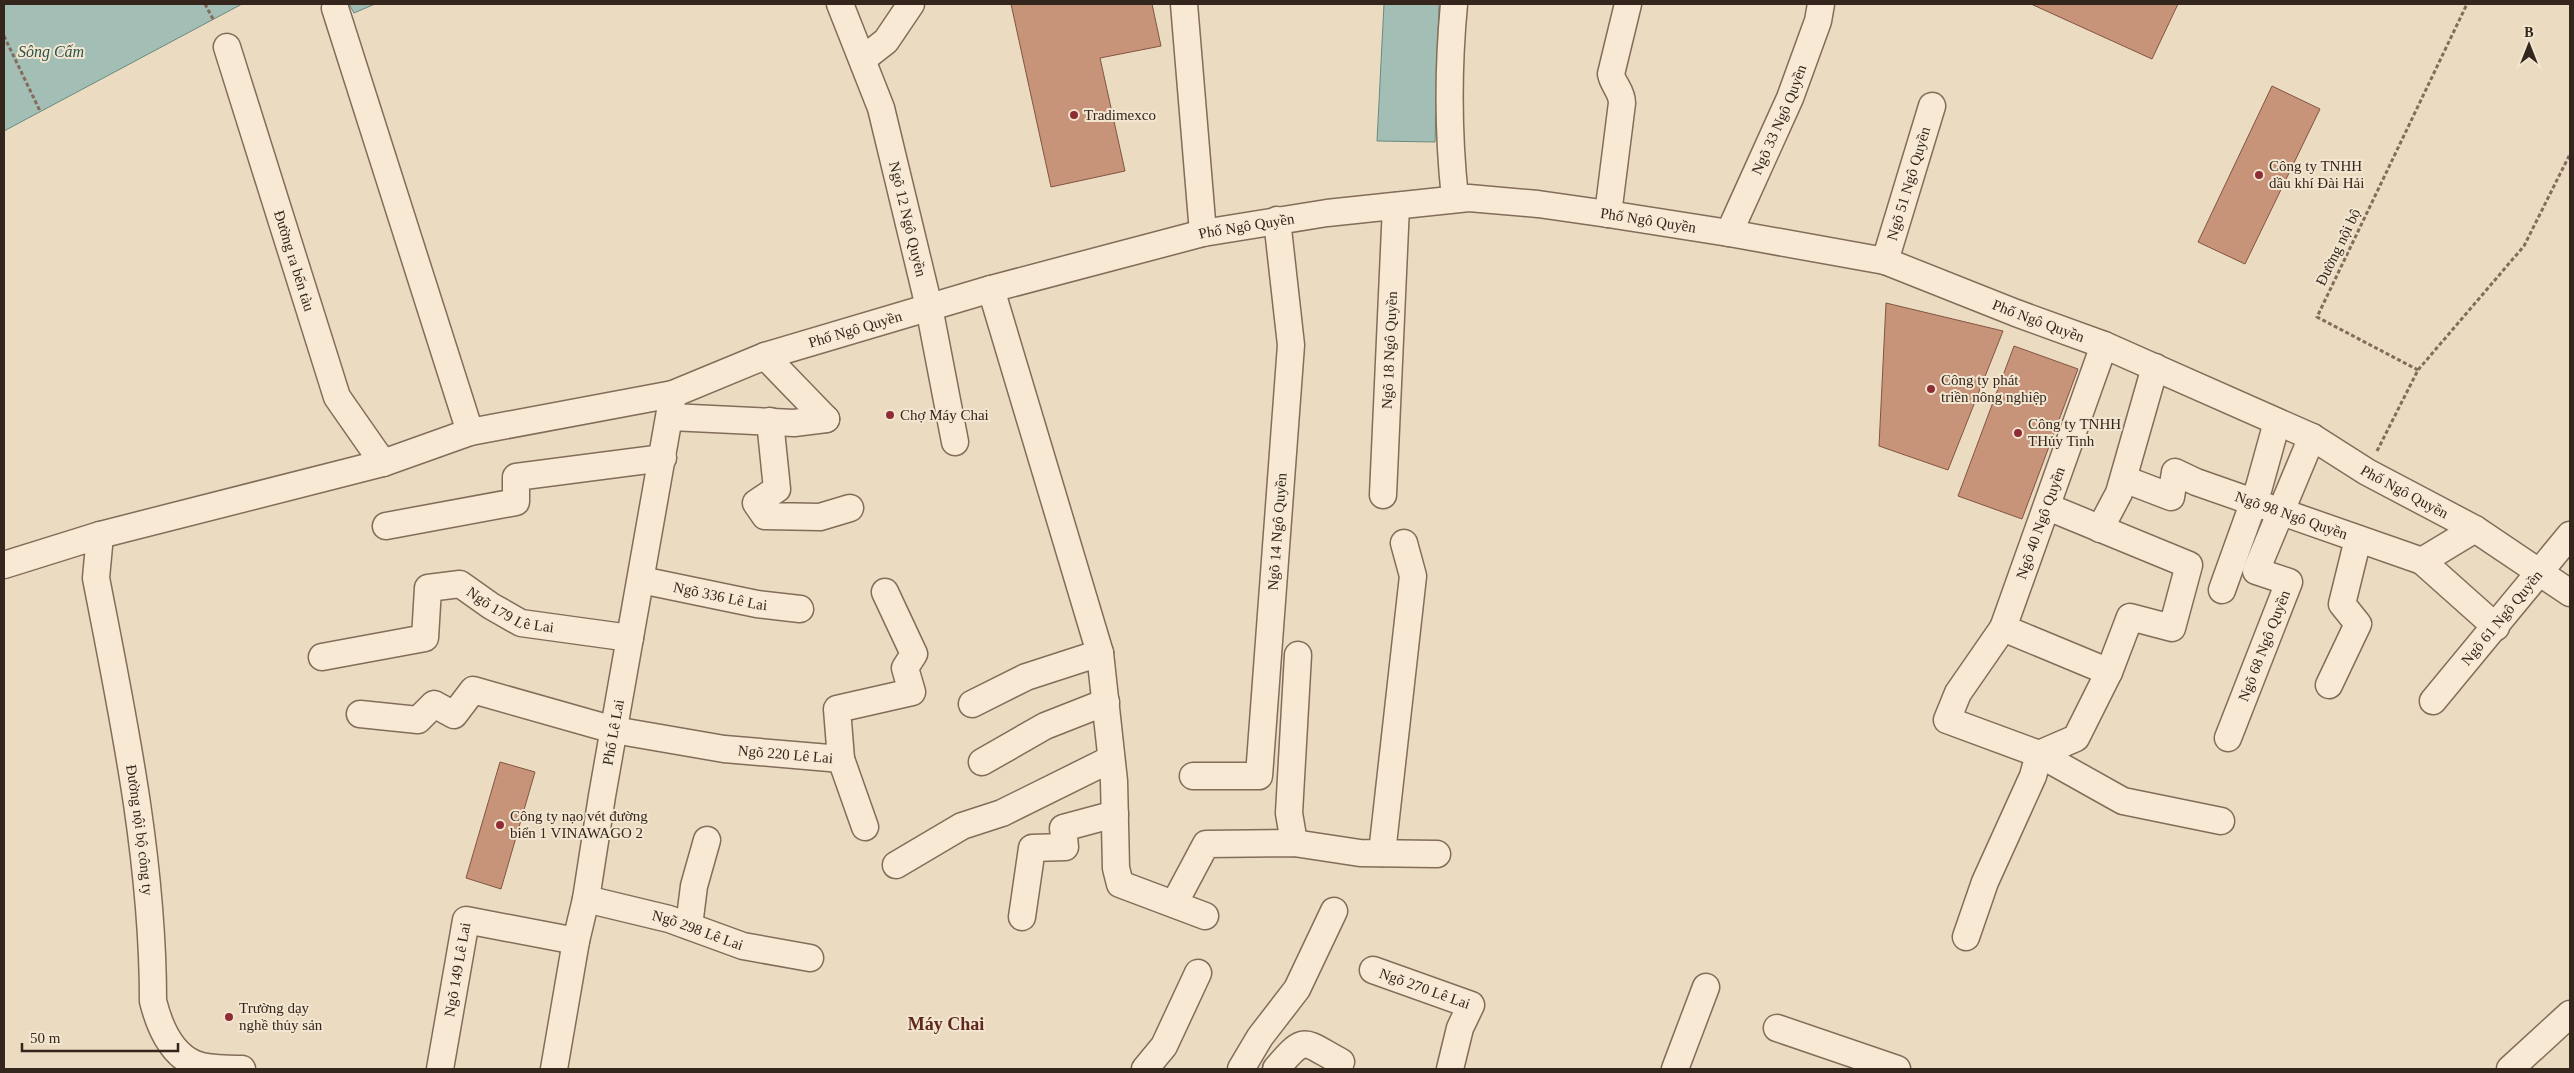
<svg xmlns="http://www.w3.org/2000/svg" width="2574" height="1073" viewBox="0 0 2574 1073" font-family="Georgia,serif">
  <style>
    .water { fill: #a3beb4; stroke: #6b8b80 }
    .building { fill: #c79379; stroke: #815541 }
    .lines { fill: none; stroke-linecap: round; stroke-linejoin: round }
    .minor-casing { stroke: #836c5a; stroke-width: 29 }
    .path { stroke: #836c5a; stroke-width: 3; stroke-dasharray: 4 2.5; stroke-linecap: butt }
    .minor { stroke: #f7e9d3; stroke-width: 26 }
    .poi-dot { fill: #8f2d36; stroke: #f3e6d0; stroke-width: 2 }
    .labels { text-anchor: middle; stroke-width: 4; stroke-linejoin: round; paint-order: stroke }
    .poi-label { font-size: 15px; fill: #34261d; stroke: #f3e6d0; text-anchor: start }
    .street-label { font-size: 15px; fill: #34261d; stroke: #f3e6d0 }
    .water-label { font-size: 16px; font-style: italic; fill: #2d534d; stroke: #f3e6d0 }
    .quarter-label { font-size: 18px; font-weight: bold; fill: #5e271f; stroke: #f3e6d0 }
  </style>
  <rect width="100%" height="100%" fill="#ebdbc1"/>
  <g class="water">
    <polygon points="4,4 242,4 4,131"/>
    <polygon points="349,4 375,4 354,13"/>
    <polygon points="1384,4 1439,4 1435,142 1377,141"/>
  </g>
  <g class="building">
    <polygon points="1011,4 1152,4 1161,46 1100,58 1125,171 1051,187"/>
    <polygon points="2031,4 2178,4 2152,59"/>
    <polygon points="2272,86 2320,109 2245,264 2198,242"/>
    <polygon points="1886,303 2003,331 1948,470 1879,446"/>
    <polygon points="2014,346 2078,369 2022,519 1958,496"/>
    <polygon points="500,762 535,772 501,889 466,878"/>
  </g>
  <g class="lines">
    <defs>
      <g id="minor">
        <path id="s1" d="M840 4 881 108 929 307 955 442"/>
        <polyline points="1184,4 1203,233"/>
        <path d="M1454 4C1448 68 1448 134 1455 198"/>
        <polyline points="335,8 470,432"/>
        <path id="s2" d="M227 47 337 397 383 463"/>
        <polyline points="863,59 886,41 911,4"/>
        <path d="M1608 214 1622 103C1622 91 1613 85 1611 74L1628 4"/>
        <path id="s3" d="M1729 233 1790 98 1818 21 1821 4"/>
        <path id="s4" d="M1885 261 1932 106"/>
        <polyline points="991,289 1100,653 1114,781 1116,868 1120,884 1205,916"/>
        <polyline points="765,356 826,419"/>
        <polyline points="671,417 794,423 826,419"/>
        <polyline points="770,421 777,489 756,503 765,516 820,517 850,508"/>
        <path id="s5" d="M2124 479 2171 497 2175 472 2196 482 2422 561 2475 529"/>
        <path id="s6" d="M1383 495 1396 206"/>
        <polyline points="2048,507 2189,565 2172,628 2130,617 2109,672"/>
        <polyline points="386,526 516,502 516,477 663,458"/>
        <polyline points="2100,529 2119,493 2155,367"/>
        <path id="s7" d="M100 535 96 578C123 717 153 858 153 1001 159 1025 171 1054 195 1064 209 1070 227 1068 242 1069"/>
        <polyline points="2422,561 2496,627"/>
        <path id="s8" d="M4 565 100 535 383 463 470 432 673 394 765 356 991 289 1203 233 1327 213 1469 198 1538 204 1608 214 1729 233 1885 261 2016 313 2104 345 2312 437 2367 472 2475 529 2570 593"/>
        <path id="s9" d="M641 580 757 604 800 609"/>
        <polyline points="2222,590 2259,487 2277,422"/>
        <polyline points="2003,628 2109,672 2076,738 2039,754 2123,801 2221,821"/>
        <path id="s10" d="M322 657 425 638 428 588 460 584 491 606 521 623 630 638"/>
        <polyline points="2329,685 2358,624 2342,604 2358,539"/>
        <path id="s11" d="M2433 701 2570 535"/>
        <polyline points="972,704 1026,677 1100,653"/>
        <path id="s12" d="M360 714 418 720 434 704 454 715 473 690 614 730 724 749 841 759 837 709 912 692 905 668 914 654 885 592"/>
        <path id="s13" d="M2228 738 2289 582 2256 571 2312 437"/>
        <polyline points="841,759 865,827"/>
        <polyline points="982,762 1045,726 1106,702"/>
        <path id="s14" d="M1193 776H1259L1291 345 1277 220"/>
        <polyline points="1294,843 1289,813 1298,655"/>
        <polyline points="1382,853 1413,576 1404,543"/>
        <polyline points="896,865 962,826 1002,813 1111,759"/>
        <path id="s15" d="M586 899 669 919 743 946 810 958"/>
        <polyline points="1174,904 1206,844 1294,843 1360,853 1437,854"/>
        <polyline points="1022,917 1032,848 1065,847 1063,828 1115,814"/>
        <polyline points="689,926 694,886 707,840"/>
        <path id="s16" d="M1966 937 1985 882 2033 776 2039 754 1947 720 1958 693 2003 628 2104 345"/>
        <path id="s17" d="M1373 970 1471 1005 1460 1028 1450 1069"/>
        <polyline points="1777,1028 1897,1069"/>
        <path id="s18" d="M440 1069 466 920 576 941"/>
        <path id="s19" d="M554 1069 576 941 586 899 602 796 673 394"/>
        <polyline points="1145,1069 1164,1046 1198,973"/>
        <polyline points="1241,1069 1260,1037 1297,989 1334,911"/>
        <path d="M1276 1069C1306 1034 1302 1041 1341 1062"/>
        <polyline points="1675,1069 1706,987"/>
        <polyline points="2510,1069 2570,1014"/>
      </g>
    </defs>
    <use href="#minor" class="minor-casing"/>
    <g class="path">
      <polyline points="205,4 213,19"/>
      <polyline points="4,36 40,111"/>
      <polyline points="2418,370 2317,317 2467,4"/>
      <polyline points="2377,451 2418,370 2524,246 2570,154"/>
    </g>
    <use href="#minor" class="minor"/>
  </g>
  <g class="poi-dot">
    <circle cx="1074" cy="115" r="5"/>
    <circle cx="2259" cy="175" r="5"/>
    <circle cx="1931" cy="389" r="5"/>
    <circle cx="890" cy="415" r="5"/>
    <circle cx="2018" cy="433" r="5"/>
    <circle cx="500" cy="825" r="5"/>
    <circle cx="229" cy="1017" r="5"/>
  </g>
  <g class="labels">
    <g class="poi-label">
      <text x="1084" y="120">Tradimexco</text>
      <text x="2269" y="171">Công ty TNHH<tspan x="2269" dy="17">dầu khí Đài Hải</tspan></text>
      <text x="1941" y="385">Công ty phát<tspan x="1941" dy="17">triền nông nghiệp</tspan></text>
      <text x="900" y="420">Chợ Máy Chai</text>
      <text x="2028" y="429">Công ty TNHH<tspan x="2028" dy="17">THủy Tinh</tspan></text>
      <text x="510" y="821">Công ty nạo vét đường<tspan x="510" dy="17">biển 1 VINAWAGO 2</tspan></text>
      <text x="239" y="1013">Trường dạy<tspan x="239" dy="17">nghề thủy sản</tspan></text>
    </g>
    <g class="street-label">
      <text dy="5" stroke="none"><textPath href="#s3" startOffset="124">Ngõ 33 Ngô Quyền</textPath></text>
      <text dy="5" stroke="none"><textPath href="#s4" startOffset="81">Ngõ 51 Ngô Quyền</textPath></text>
      <text dy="5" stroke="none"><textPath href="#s1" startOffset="226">Ngõ 12 Ngô Quyền</textPath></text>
      <text dy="5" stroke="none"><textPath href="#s8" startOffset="1695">Phố Ngô Quyền</textPath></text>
      <text dy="5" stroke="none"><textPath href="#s8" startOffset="1290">Phố Ngô Quyền</textPath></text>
      <text transform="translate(2338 247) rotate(-64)" y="5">Đường nội bộ</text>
      <text dy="5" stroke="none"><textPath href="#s2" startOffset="224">Đường ra bến tàu</textPath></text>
      <text dy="5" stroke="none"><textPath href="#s8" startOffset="2100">Phố Ngô Quyền</textPath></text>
      <text dy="5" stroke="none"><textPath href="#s8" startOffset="885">Phố Ngô Quyền</textPath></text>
      <text dy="5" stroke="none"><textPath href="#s6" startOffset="145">Ngõ 18 Ngô Quyền</textPath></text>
      <text dy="5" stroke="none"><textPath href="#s8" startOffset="2505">Phố Ngô Quyền</textPath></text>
      <text dy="5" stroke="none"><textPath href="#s5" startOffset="200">Ngõ 98 Ngô Quyền</textPath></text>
      <text dy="5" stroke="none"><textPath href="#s16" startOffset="515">Ngõ 40 Ngô Quyền</textPath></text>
      <text dy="5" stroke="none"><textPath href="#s14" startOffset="311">Ngõ 14 Ngô Quyền</textPath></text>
      <text dy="5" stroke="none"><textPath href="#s9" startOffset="81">Ngõ 336 Lê Lai</textPath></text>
      <text dy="5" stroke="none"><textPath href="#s10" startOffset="245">Ngõ 179 Lê Lai</textPath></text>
      <text dy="5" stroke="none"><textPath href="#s11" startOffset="108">Ngõ 61 Ngô Quyền</textPath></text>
      <text dy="5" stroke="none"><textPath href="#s13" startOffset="99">Ngõ 68 Ngô Quyền</textPath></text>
      <text dy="5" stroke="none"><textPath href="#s19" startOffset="342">Phố Lê Lai</textPath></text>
      <text dy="5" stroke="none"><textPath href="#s12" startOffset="455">Ngõ 220 Lê Lai</textPath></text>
      <text dy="5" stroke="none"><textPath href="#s7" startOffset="299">Đường nội bộ công ty</textPath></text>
      <text dy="5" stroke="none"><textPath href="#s15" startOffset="116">Ngõ 298 Lê Lai</textPath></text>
      <text dy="5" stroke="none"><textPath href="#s18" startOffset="101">Ngõ 149 Lê Lai</textPath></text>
      <text dy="5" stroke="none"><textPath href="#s17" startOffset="55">Ngõ 270 Lê Lai</textPath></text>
    </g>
    <g class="water-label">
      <text x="51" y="57">Sông Cấm</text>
    </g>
    <g class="quarter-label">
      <text x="946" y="1030">Máy Chai</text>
    </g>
  </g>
  <rect width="2574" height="1073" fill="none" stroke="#34261d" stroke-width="10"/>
  <g transform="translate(2529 45)" stroke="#f3e6d0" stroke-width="4" paint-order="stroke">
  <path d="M0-4L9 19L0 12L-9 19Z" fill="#34261d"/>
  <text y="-8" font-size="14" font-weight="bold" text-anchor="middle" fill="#34261d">B</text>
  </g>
  <path d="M22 1043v8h156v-8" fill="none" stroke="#34261d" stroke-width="2.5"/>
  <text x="30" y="1043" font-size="15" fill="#34261d" stroke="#f3e6d0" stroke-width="4" paint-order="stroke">50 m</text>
</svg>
